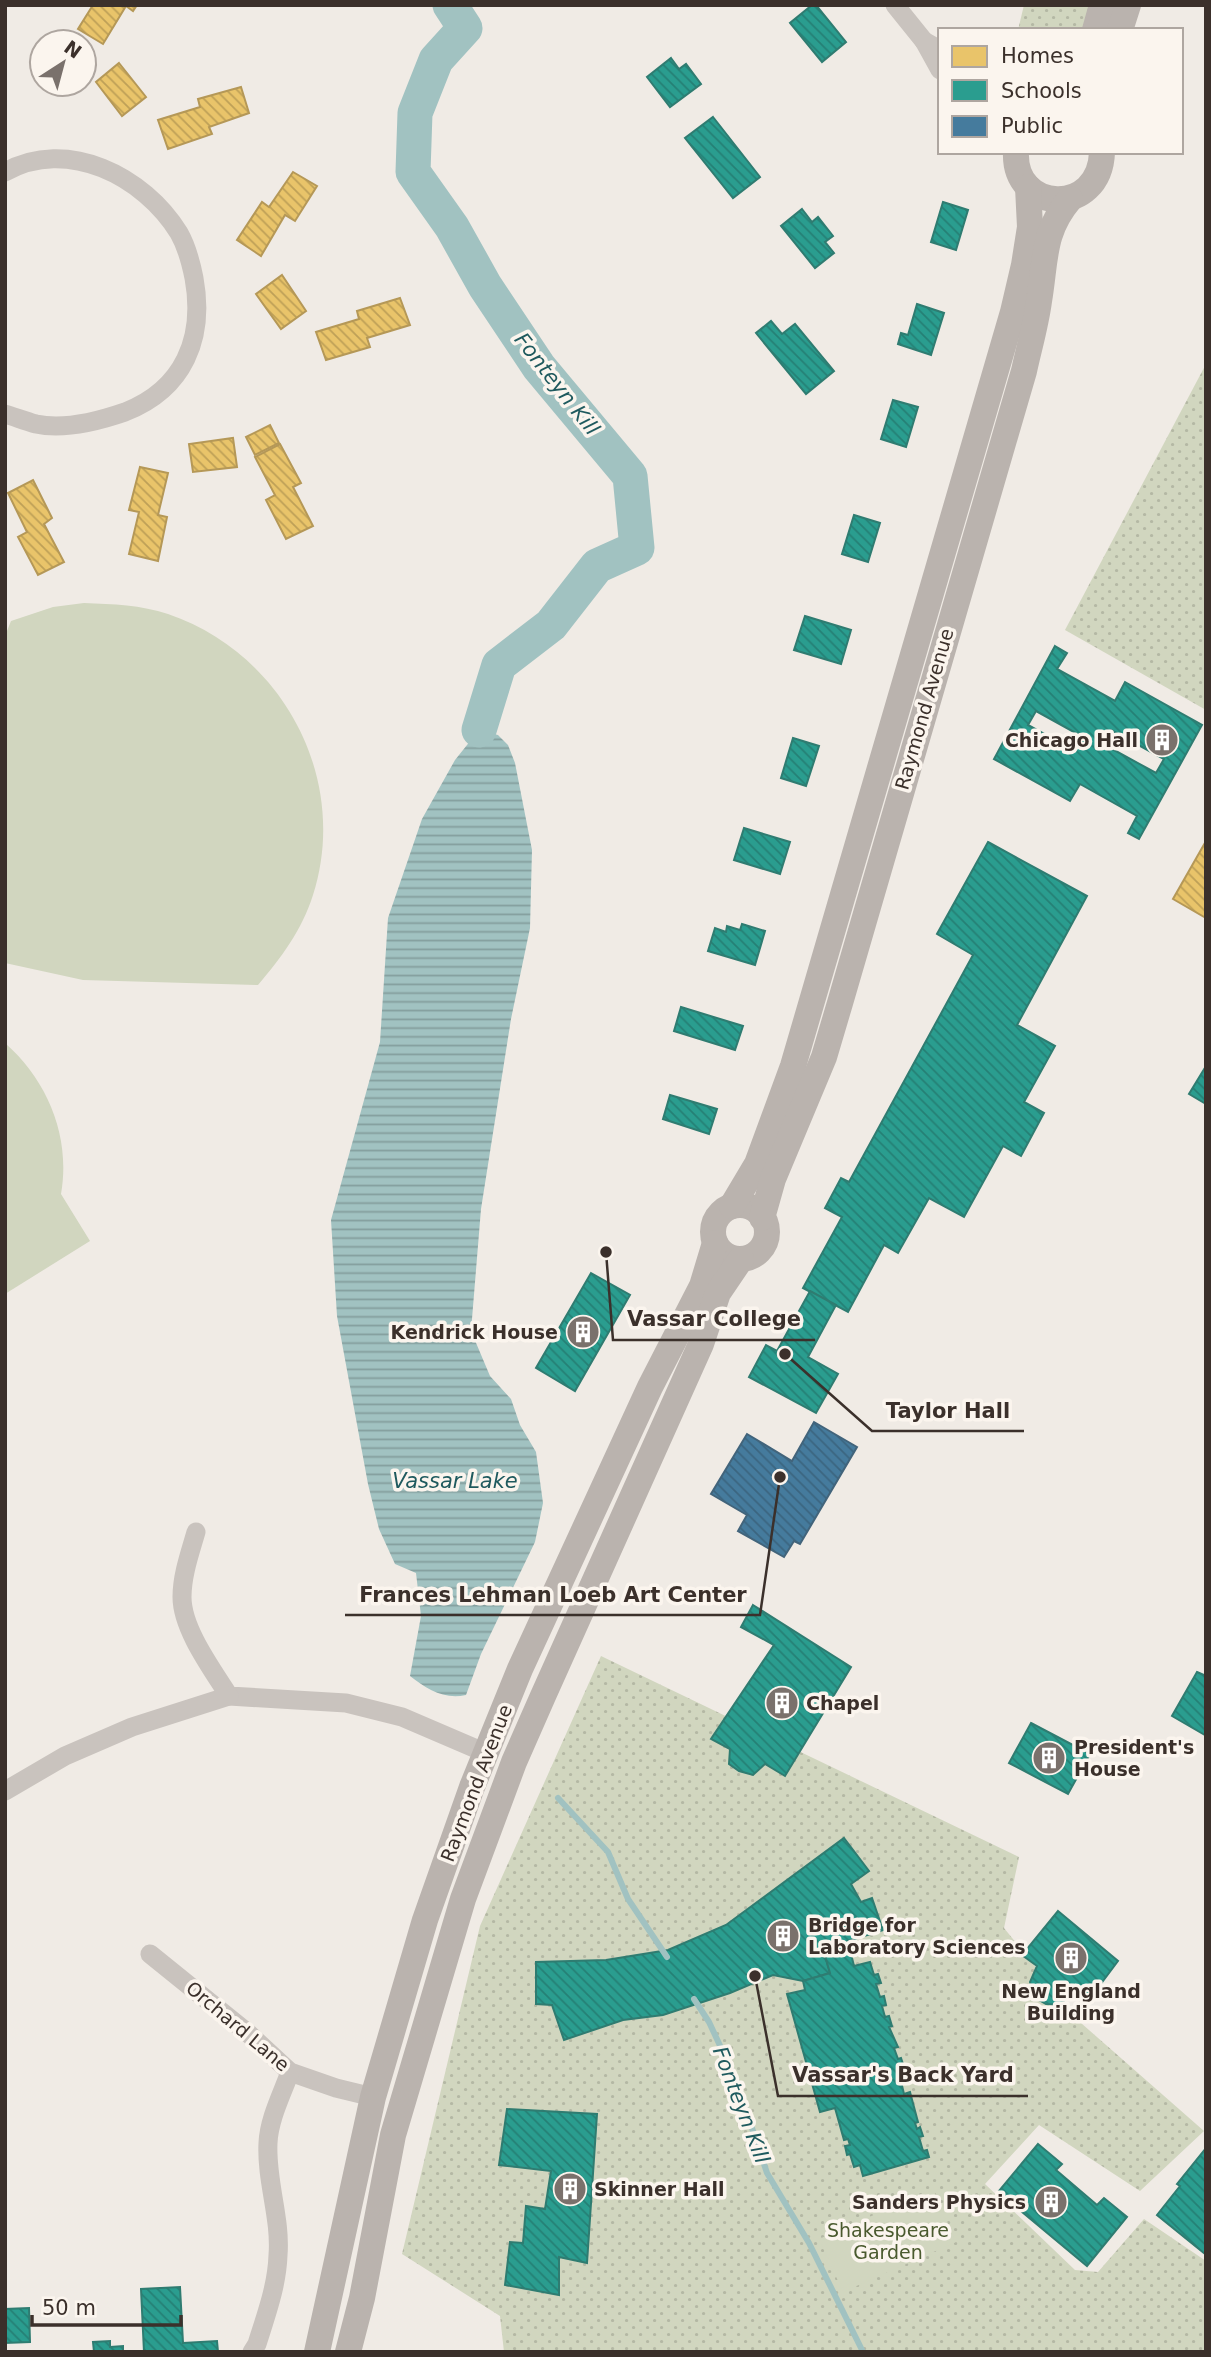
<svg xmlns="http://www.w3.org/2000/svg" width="1211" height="2357" viewBox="0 0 1211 2357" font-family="'DejaVu Sans',sans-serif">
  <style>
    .grass { fill: url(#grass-dots) }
    .garden { fill: #d1d6bf }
    .water { fill: url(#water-rules) }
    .homes { fill: url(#homes-back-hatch); stroke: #b59857; stroke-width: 2 }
    .schools { fill: url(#schools-back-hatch); stroke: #2f7c71; stroke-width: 2; fill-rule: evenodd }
    .public { fill: url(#public-back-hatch); stroke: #42647b; stroke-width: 2 }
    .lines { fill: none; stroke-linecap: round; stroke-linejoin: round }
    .stream { stroke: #a1c2c1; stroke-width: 6 }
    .river { stroke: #a1c2c1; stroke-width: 35 }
    .street { stroke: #c9c3be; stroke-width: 19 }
    .secondary { stroke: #bab3ae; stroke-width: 26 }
    .labels { text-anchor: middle; stroke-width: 7; stroke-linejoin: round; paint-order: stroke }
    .street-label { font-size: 19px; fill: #3b302b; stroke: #fbf5ee }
    .poi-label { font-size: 19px; font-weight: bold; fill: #3b302b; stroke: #fbf5ee; text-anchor: start }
    .park-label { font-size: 19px; fill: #4a5a2e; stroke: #fbf5ee }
    .water-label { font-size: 21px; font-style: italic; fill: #1f5a5e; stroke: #fbf5ee }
    .leader { fill: none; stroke: #3b302b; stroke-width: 2.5 }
    .callout-dot { fill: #3b302b; stroke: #fbf5ee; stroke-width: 2.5 }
    .callout-label { font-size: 21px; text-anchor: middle; font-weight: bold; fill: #3b302b; stroke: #fbf5ee; stroke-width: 7; stroke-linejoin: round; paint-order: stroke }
  </style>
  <defs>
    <pattern id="grass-dots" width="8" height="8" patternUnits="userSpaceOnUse" patternTransform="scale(1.75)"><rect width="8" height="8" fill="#d1d6bf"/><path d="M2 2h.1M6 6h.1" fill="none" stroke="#b4b8a4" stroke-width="1.8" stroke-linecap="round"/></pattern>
    <pattern id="water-rules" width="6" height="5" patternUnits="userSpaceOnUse" patternTransform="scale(1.75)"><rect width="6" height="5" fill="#a1c2c1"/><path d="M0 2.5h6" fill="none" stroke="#849e9d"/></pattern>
    <pattern id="homes-back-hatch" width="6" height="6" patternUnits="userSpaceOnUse" patternTransform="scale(1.75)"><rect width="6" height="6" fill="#e9c46a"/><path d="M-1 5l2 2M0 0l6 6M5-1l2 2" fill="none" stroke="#bea057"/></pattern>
    <pattern id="schools-back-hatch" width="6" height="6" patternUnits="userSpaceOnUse" patternTransform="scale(1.75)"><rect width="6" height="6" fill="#2a9d8f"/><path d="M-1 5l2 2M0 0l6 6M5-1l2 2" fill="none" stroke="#258075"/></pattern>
    <pattern id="public-back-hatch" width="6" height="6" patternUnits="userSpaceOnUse" patternTransform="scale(1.75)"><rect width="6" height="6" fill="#457b9d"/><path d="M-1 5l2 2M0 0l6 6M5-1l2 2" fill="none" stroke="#3b6580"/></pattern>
  </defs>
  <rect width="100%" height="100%" fill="#f0ebe5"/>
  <g class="grass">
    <polygon points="1024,5 1101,5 1091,30 1018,30"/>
    <polygon points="1206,364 1206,710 1065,630"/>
    <polygon points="601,1656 1019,1857 1004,1928 1081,2023 1204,2131 1140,2191 1039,2125 985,2184 1075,2270 1098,2272 1144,2219 1206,2261 1206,2352 504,2352 500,2316 402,2254 480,1926"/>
  </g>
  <g class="garden">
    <path d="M84 603C113 604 141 605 168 614 283 653 350 779 313 895 302 930 281 958 258 985L83 980 5 963V636L11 621 53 607Z"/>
    <path d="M5 1043C48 1081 71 1137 61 1194L90 1241 5 1294Z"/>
    <polygon points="933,2189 956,2242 843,2292 819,2239"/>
  </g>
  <path class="water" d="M479 730 498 735 508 745 515 763 532 850 530 928 511 1019 481 1209 471 1331 490 1376 511 1399 520 1425 536 1452 543 1503 535 1542 481 1654 466 1695C444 1700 427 1689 410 1676L421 1616 416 1573 395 1564 379 1529 368 1484 337 1316 331 1220 380 1042 388 918 422 819 455 760Z"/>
  <g class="homes">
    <polygon points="93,5 137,5 133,11 126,6 103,44 78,29"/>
    <polygon points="119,63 146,97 122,116 96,82"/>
    <polygon points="241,87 249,113 209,127 212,134 168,149 158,120 200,107 198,99"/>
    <polygon points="293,172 317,186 295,221 285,215 261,256 237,240 262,202 269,207"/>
    <polygon points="282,275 306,311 281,329 256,294"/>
    <polygon points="400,298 410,325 367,338 370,347 326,360 316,332 359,319 357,311"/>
    <polygon points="270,425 279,443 255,455 246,437"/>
    <polygon points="233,438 237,467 193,472 189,444"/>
    <polygon points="280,444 301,483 293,487 313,526 286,539 266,500 275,495 255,457"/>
    <polygon points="140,467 168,473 158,515 167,517 158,561 129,554 139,512 129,510"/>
    <polygon points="33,480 52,518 44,524 64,562 38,575 18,537 27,532 8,493"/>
    <polygon points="1206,841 1206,918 1173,899"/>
  </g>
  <g class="schools">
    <polygon points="812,5 816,5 846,42 822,62 790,23"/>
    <polygon points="671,58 679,69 686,64 701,84 670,107 647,77"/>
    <polygon points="713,117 760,177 733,198 685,138"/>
    <polygon points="943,202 968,210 956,250 931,242"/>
    <polygon points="802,209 812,222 818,217 833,236 825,242 834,253 815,268 781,226"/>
    <polygon points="917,304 944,313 931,355 898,344 901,333 908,335"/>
    <polygon points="771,321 782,334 795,324 834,371 806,394 756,333"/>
    <polygon points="893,400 918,407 906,447 881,439"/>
    <polygon points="854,515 880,523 868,562 842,554"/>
    <polygon points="805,616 851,630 841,664 794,650"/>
    <path d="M1055 646 1067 653 1057 669 1115 701 1125 682 1202 725 1139 839 1128 833 1137 816 1080 784 1070 801 994 759ZM1036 711 1083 737 1075 751 1028 725ZM1111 730 1164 759 1156 773 1103 744Z"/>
    <polygon points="793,738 819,746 806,786 781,778"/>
    <polygon points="744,828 790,842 780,874 734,860"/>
    <polygon points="988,842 1087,896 1017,1025 1055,1046 1024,1102 1044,1113 1021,1156 1003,1146 964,1217 929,1198 898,1253 884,1245 848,1312 803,1288 842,1217 825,1208 841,1178 849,1182 973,955 937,934"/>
    <polygon points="742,924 765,931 755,965 708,951 715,928 726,932 727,926 740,930"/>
    <polygon points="681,1007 743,1026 735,1050 674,1031"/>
    <polygon points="1206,1066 1206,1104 1189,1094"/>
    <polygon points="670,1095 717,1109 709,1134 663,1119"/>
    <polygon points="591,1273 630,1295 575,1391 536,1368"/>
    <polygon points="810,1291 836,1305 808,1357 838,1374 816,1413 749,1377 766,1345 777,1351"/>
    <polygon points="753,1605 851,1667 785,1776 765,1764 753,1775 739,1771 729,1764 730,1749 711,1739 774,1645 741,1627"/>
    <polygon points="1197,1672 1206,1676 1205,1735 1172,1716"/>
    <polygon points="1031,1723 1090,1754 1068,1794 1009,1763"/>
    <polygon points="844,1838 869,1871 851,1884 861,1902 872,1898 883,1930 823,1949 830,1973 803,1981 773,1975 730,1993 663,2015 623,2020 564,2040 552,2005 536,2004 536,1962 606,1960 668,1950 726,1925"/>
    <polygon points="1058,1911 1118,1961 1085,2005 1071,1993 1060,2005 1046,2004 1034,1997 1030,1982 1037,1966 1022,1955"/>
    <polygon points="848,1942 854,1966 870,1962 874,1975 878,1974 881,1983 876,1984 880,1997 884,1996 886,2005 882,2006 885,2017 889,2016 892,2026 889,2027 898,2047 894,2048 898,2059 901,2058 904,2067 898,2069 904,2094 910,2092 918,2122 915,2123 917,2129 920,2127 923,2136 919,2137 923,2151 927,2150 929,2157 863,2176 860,2165 854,2167 850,2154 847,2155 845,2146 850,2145 848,2139 844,2140 835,2108 820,2112 787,1994 805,1990 803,1981 830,1973 823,1949"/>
    <polygon points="507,2109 597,2114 587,2263 559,2257 559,2295 505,2285 510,2242 523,2243 526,2206 545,2209 551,2171 499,2165"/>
    <polygon points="1038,2144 1062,2164 1056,2170 1097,2205 1104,2198 1127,2217 1087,2266 998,2192"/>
    <polygon points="1206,2148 1206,2253 1205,2254 1157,2215 1180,2186 1177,2184"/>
    <polygon points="180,2287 183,2343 217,2341 218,2352 144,2352 141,2289"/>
    <polygon points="29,2308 30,2342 5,2343 5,2309"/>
    <polygon points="110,2341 110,2347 123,2346 123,2352 94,2352 93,2342"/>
  </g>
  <polygon class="public" points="814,1422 857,1447 800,1544 794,1541 784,1557 738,1531 747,1515 711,1494 747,1434 792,1461"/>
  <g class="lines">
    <g class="stream">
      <polyline points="558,1798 608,1852 628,1899 667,1957"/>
      <polyline points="694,1999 709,2022 736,2080 767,2173 809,2243 863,2352"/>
    </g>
    <polyline class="river" points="450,5 465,28 436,60 415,113 413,172 452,227 485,286 539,367 630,476 637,548 597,566 551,625 499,665 479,730"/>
    <g class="street">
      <polyline points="895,5 924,41"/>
      <polyline points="940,50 924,41 940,70"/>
      <path d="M5 172C67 137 144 176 179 233 187 247 191 263 194 278 205 338 184 389 125 412 99 421 63 430 36 424 25 421 15 417 5 414"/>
      <path d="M196 1532C190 1553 182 1575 182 1597 182 1629 212 1669 229 1696L346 1703 402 1717 486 1753"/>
      <polyline points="5,1791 65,1756 132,1727 229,1696"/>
      <polyline points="150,1954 249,2034 290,2072 336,2088 373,2097"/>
      <path d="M252 2352 257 2344C266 2315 277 2286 278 2255 281 2218 266 2181 268 2143 269 2119 282 2094 290 2072"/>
    </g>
    <g class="secondary">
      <polyline points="1095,30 1102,5"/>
      <polyline points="1120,30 1128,5"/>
      <path d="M1016 152C1013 213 1100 217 1102 152"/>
      <circle cx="740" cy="1232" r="27"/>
      <polyline points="732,1206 757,1164 793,1066 1013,312 1024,265 1030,227 1028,187"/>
      <path d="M762 1218 773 1179 824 1057 840 1003 1024 371C1029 348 1036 324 1039 301 1046 260 1042 232 1070 199"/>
      <polyline points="317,2352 373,2097 425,1920 472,1787 520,1669 650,1387 702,1286 715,1243"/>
      <polyline points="348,2352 362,2298 393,2135 463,1899 514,1762 543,1696 701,1344 718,1293 741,1259"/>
    </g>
  </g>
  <defs>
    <symbol id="building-disc" viewBox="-11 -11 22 22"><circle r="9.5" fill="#7a716c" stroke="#fbf5ee"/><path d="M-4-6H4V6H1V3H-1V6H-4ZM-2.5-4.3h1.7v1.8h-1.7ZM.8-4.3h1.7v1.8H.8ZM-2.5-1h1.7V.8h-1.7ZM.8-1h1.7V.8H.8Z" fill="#fff"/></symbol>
  </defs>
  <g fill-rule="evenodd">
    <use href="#building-disc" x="1143" y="721" width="38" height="38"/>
    <use href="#building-disc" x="564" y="1313" width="38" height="38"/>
    <use href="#building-disc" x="763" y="1684" width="38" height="38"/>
    <use href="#building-disc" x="1030" y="1739" width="38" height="38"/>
    <use href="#building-disc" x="764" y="1917" width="38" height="38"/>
    <use href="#building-disc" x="1052" y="1939" width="38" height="38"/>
    <use href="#building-disc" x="551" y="2170" width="38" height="38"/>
    <use href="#building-disc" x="1032" y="2183" width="38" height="38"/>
  </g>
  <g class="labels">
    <g class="street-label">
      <text transform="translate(924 709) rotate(-74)" y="7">Raymond Avenue</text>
      <text transform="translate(476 1783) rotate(-69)" y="7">Raymond Avenue</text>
      <text transform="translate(238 2026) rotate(40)" y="7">Orchard Lane</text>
    </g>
    <g class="poi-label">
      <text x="1138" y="747" text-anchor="end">Chicago Hall</text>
      <text x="558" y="1339" text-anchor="end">Kendrick House</text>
      <text x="806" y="1710">Chapel</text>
      <text x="1074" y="1754">President's<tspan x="1074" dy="22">House</tspan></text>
      <text x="808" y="1932">Bridge for<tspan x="808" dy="22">Laboratory Sciences</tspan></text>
      <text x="1071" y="1998" text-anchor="middle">New England<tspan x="1071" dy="22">Building</tspan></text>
      <text x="594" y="2196">Skinner Hall</text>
      <text x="1026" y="2209" text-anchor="end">Sanders Physics</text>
    </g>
    <g class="park-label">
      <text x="888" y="2237">Shakespeare<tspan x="888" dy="22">Garden</tspan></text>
    </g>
    <g class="water-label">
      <text transform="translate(557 384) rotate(52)" y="7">Fonteyn Kill</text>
      <text x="455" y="1488">Vassar Lake</text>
      <text transform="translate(741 2105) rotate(69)" y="7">Fonteyn Kill</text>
    </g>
  </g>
  <path class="leader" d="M606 1252L613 1340H815M785 1354L872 1431H1024M780 1477L760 1615H345M755 1976L778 2096H1028"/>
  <g class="callout-dot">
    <circle cx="606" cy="1252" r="7"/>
    <circle cx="785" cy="1354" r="7"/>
    <circle cx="780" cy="1477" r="7"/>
    <circle cx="755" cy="1976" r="7"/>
  </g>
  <g class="callout-label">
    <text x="714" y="1326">Vassar College</text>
    <text x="948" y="1418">Taylor Hall</text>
    <text x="553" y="1602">Frances Lehman Loeb Art Center</text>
    <text x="903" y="2082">Vassar's Back Yard</text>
  </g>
  <rect width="1211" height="2357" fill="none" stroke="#3b302b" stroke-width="14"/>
  <rect x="938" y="28" width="245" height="126" fill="#fbf5ee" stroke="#aea6a0" stroke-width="2"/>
  <rect x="952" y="46" width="35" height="21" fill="#e9c46a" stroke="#aea6a0" stroke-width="2"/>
  <text x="1001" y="63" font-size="21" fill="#3b302b">Homes</text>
  <rect x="952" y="80" width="35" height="21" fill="#2a9d8f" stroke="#aea6a0" stroke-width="2"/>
  <text x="1001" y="98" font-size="21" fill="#3b302b">Schools</text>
  <rect x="952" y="116" width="35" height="21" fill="#457b9d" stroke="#aea6a0" stroke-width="2"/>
  <text x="1001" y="133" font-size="21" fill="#3b302b">Public</text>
  <g transform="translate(63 63) rotate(36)"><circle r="33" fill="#fbf5ee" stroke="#aea6a0" stroke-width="2"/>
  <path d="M0-5L12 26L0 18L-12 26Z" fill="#7a716c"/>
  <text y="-10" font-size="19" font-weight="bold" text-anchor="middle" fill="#3b302b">N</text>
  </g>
  <path d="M32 2315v10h149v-10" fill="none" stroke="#3b302b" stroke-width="3.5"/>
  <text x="42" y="2315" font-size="21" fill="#3b302b" stroke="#fbf5ee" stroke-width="5" paint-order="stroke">50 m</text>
</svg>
